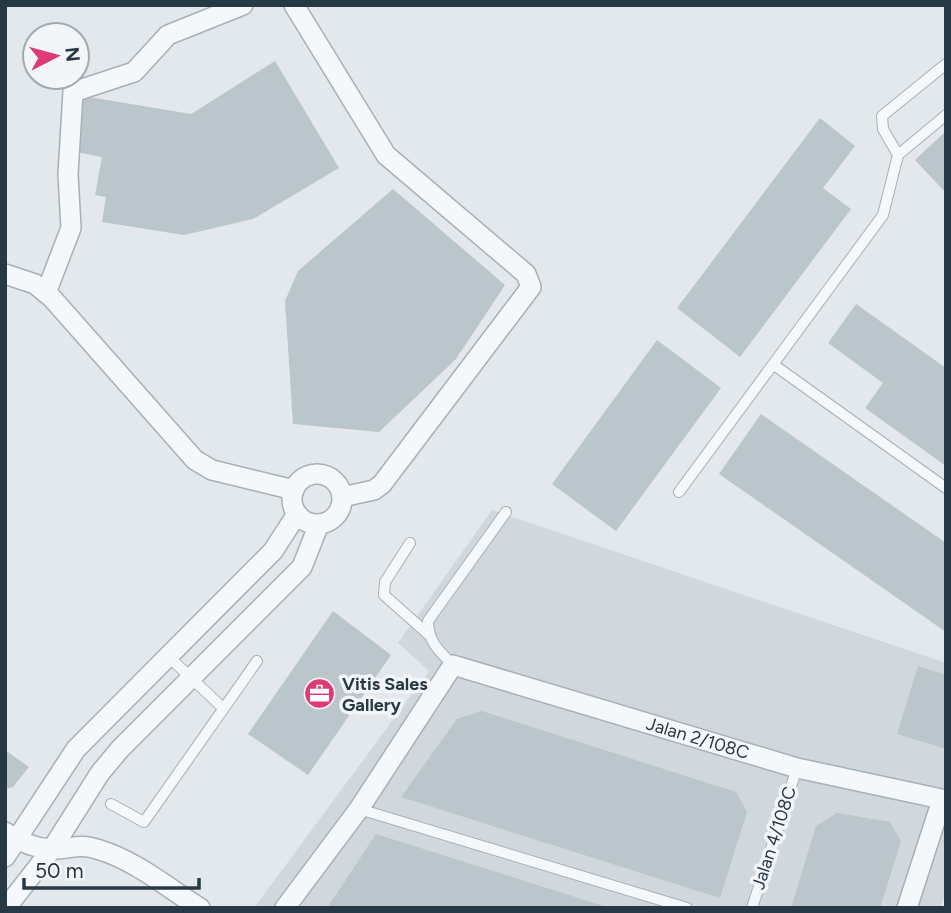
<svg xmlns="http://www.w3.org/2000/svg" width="951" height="913" viewBox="0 0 951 913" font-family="Figtree,sans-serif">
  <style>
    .built { fill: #d0d8de }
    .building { fill: #bbc5cc }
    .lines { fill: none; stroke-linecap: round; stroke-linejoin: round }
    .service-casing { stroke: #a6b0b7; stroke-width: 12 }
    .minor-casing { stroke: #a6b0b7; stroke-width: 22 }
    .service { stroke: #f5f8fa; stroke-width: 10 }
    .minor { stroke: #f5f8fa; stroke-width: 19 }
    .labels { text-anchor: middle; stroke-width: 7; stroke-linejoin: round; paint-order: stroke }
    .poi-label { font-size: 18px; font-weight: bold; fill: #283946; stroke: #f2f6f9; text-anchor: start }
    .street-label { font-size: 18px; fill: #283946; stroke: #f2f6f9 }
  </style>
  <rect width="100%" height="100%" fill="#e2e8ec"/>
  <polygon class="built" points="492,510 946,663 946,892 940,908 254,908 429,671 398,643"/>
  <g class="building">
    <polygon points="275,61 339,168 253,219 184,235 102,222 106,197 95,195 102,157 76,152 83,96 191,114"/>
    <polygon points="820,118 855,146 823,188 851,209 740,357 677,308"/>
    <polygon points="946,131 946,193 915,160"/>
    <polygon points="393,189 505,285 456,359 379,432 293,424 285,301 298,271"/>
    <polygon points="856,304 946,368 946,466 865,408 883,383 828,343"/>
    <polygon points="657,340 721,388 616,531 552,484"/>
    <polygon points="761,414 946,543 946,632 719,474"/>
    <polygon points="333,611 391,655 308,775 248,734"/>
    <polygon points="918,666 946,675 946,749 897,734"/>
    <polygon points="482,711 736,792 747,812 720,898 401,797 457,719"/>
    <polygon points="5,750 29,767 13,787 5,789"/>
    <polygon points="837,813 890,822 901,841 880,908 791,908 816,826"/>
    <polygon points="376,834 607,907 607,908 327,908"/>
  </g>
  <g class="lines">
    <defs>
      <g id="service">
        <polyline points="898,155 883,129 882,116 946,64"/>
        <polyline points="774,365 946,488"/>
        <polyline points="679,492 883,215 898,155 946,115"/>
        <polyline points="410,543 385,582 384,595 428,634"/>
        <polyline points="169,657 223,708"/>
        <path d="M453 665C439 651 428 642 428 621L506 512"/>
        <polyline points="111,804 144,822 257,661"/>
        <polyline points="359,809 687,908"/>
        <polyline points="752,908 797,768"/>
      </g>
      <g id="minor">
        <polyline points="294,5 386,155 526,274 531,287 382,484 374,490 342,497"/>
        <polyline points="5,274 35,284 52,298 195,460 212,470 294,490"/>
        <polyline points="46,293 71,228 68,174 73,92 134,72 168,35 243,5"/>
        <circle cx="317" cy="499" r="25"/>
        <path d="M5 832C18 841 35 848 51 849 71 850 77 842 100 850 136 861 168 888 200 908"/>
        <polyline points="5,857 76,749 273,551 297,514"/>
        <polyline points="6,908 52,849 100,773 120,749 302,567 319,524"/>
        <path id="s1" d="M285 908 359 809 453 665 797 768 946 800"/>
        <polyline points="907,908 942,800"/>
      </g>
    </defs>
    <use href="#service" class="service-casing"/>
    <use href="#minor" class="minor-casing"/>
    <use href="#service" class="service"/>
    <use href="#minor" class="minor"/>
  </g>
  <defs>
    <symbol id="office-disc" viewBox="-11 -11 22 22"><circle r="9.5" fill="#de3a74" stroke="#f2f6f9"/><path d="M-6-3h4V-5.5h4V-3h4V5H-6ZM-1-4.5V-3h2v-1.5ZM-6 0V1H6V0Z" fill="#fff"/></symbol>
  </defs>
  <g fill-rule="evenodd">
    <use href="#office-disc" x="302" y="676" width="35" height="35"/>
  </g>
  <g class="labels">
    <g class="poi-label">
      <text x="342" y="690">Vitis Sales<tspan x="342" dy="21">Gallery</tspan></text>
    </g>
    <g class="street-label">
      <text dy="6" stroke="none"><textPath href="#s1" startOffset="551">Jalan 2/108C</textPath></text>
      <text transform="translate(774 838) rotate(-72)" y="6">Jalan 4/108C</text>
    </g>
  </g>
  <rect width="951" height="913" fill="none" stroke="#283946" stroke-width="14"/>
  <g transform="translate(56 56) rotate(84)"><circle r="33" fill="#f2f6f9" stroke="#a1aab1" stroke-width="2"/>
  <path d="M0-5L12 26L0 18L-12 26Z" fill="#de3a74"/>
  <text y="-10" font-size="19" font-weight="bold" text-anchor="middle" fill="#283946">N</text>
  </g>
  <path d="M24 878v10h175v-10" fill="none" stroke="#283946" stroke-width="3.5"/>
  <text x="35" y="878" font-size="21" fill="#283946" stroke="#f2f6f9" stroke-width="5" paint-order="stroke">50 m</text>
</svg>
